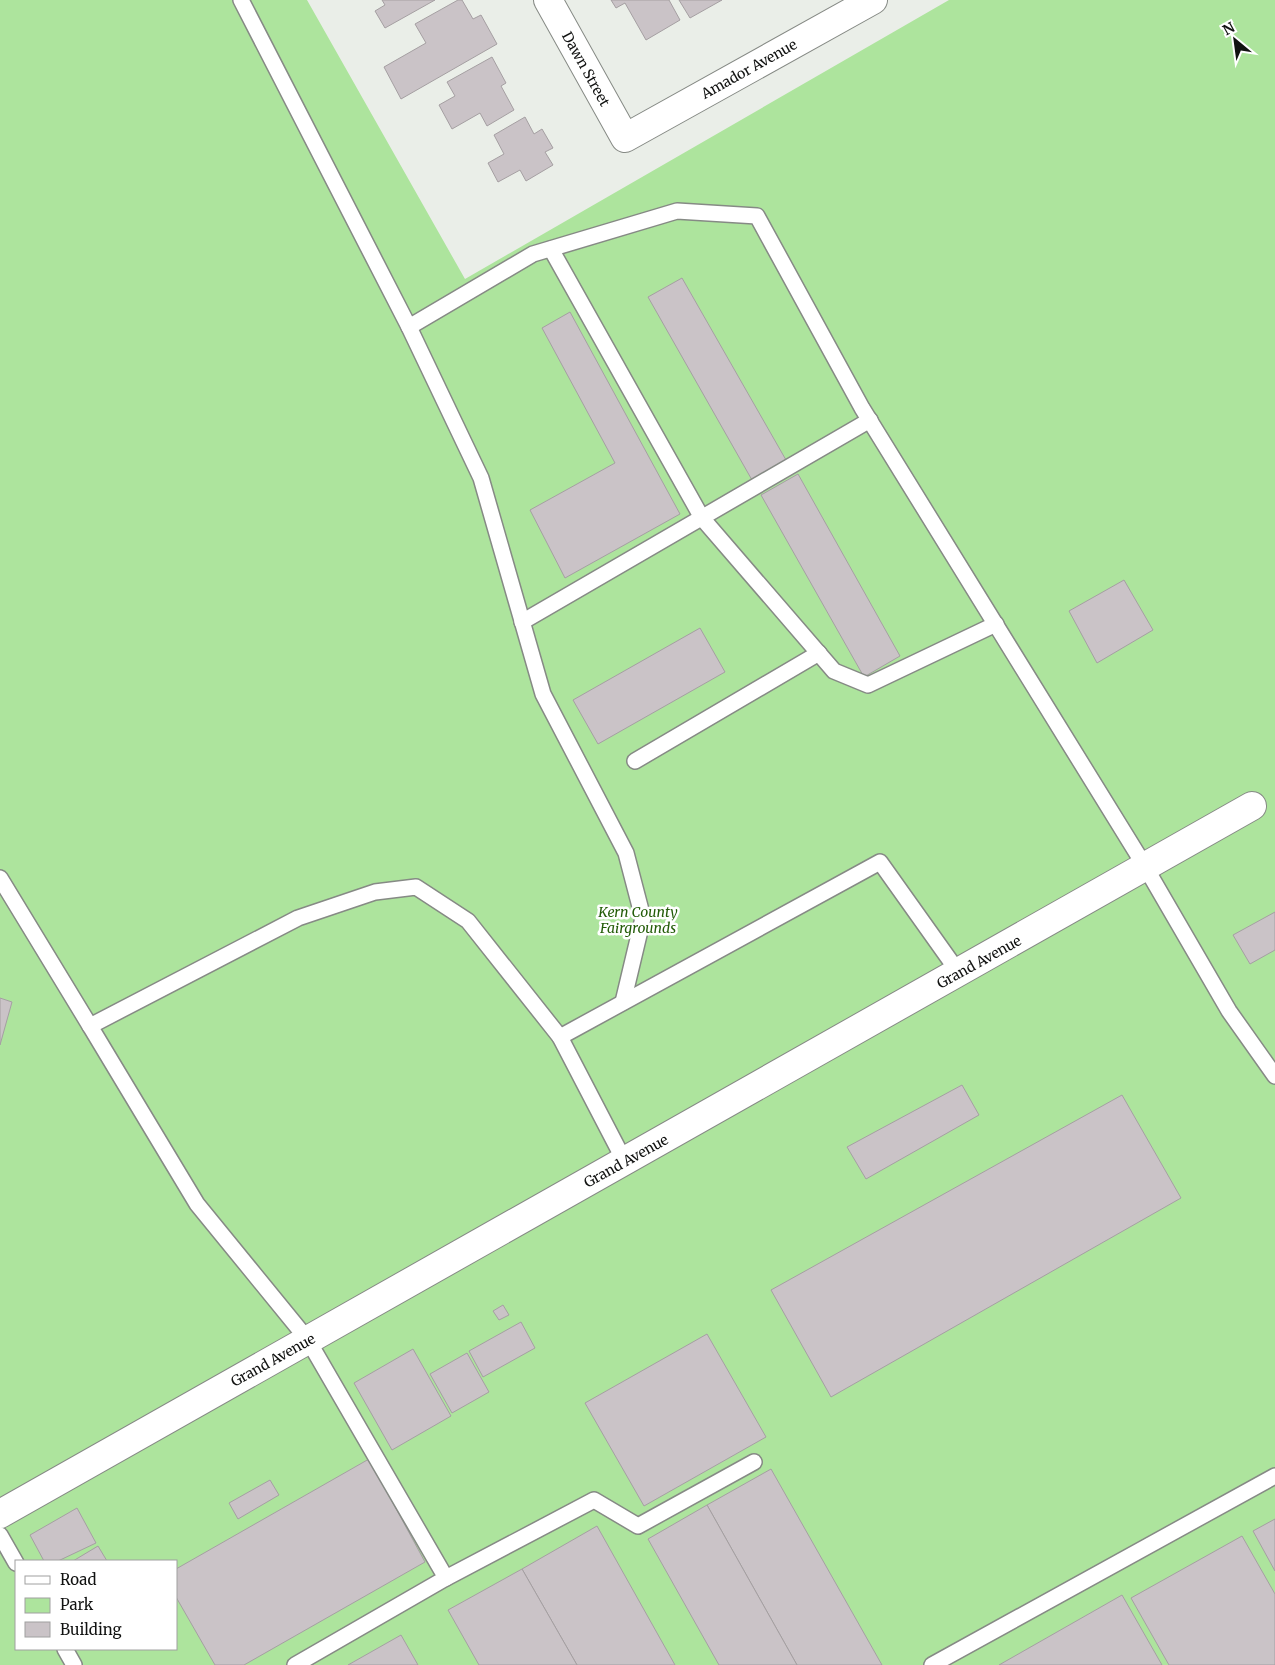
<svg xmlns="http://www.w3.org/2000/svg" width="1275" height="1665" viewBox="0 0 1275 1665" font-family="Merriweather,serif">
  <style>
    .green { fill: #ade49d; fill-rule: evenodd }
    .building { fill: #cac3c7; stroke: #a59fa2 }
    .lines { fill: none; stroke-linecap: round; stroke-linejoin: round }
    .service-casing { stroke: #868a85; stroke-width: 18 }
    .minor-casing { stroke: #868a85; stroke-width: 30 }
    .service { stroke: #fff; stroke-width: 15 }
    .minor { stroke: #fff; stroke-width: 28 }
    .labels { text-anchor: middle; stroke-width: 5; stroke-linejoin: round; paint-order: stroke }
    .street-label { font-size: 14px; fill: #111211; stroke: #fff }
    .park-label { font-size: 14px; font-style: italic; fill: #235c08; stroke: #fff }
  </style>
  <rect width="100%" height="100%" fill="#eaeee8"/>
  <path class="green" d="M0 0H307L465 279 949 0H1275V1665H0ZM16 1561H176V1649H16Z"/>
  <g class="building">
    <polygon points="382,0 435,0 385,28 375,11 385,5"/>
    <polygon points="458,0 462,0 473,19 481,15 497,44 401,99 384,67 426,43 415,24"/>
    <polygon points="611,0 669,0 680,20 646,40 625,3 616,8"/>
    <polygon points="679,0 722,0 690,18"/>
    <polygon points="492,57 506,83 501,86 514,110 487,126 480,113 452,129 439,105 455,96 447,82"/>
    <polygon points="525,117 534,134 542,129 553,148 545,152 553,165 526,181 520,170 498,182 488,163 504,154 494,135"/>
    <polygon points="682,278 786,460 752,480 648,297"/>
    <polygon points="570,312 680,514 565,578 530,510 615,463 542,328"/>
    <polygon points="798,474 900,656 864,677 761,495"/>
    <polygon points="1124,580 1153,630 1097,663 1069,611"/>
    <polygon points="700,628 725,672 598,744 573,700"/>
    <polygon points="1275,912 1275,950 1250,964 1233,935"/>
    <polygon points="0,998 12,1002 0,1045"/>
    <polygon points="962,1085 979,1115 866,1179 847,1147"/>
    <polygon points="1122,1095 1181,1198 831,1397 771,1290"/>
    <polygon points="503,1305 509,1315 499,1320 493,1311"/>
    <polygon points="521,1322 535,1348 483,1377 469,1351"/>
    <polygon points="707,1334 766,1437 644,1506 585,1403"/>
    <polygon points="413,1349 451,1416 392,1450 354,1383"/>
    <polygon points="467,1353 489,1392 452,1413 430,1374"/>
    <polygon points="369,1459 425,1562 244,1665 215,1665 176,1597 176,1569"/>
    <polygon points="771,1469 882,1665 797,1665 707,1505"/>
    <polygon points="270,1480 279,1495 238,1519 229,1503"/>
    <polygon points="707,1505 797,1665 719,1665 648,1539"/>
    <polygon points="77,1508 96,1543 58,1561 44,1561 30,1535"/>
    <polygon points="1275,1519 1275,1571 1253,1531"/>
    <polygon points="597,1526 675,1665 577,1665 522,1569"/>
    <polygon points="1242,1536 1275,1594 1275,1665 1169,1665 1131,1598"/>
    <polygon points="98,1546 107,1561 73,1561"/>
    <polygon points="522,1569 577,1665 479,1665 448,1610"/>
    <polygon points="1122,1595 1162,1665 999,1665"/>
    <polygon points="401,1635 418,1665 348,1665"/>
  </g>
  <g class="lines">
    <defs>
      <g id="service">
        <polyline points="241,0 409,327 481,478 543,694 626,853 643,918 623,1002"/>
        <polyline points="551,249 702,518 834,671 868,685 996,624"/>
        <polyline points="409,327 533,254 677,211 757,216 862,408 1146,868 1229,1011 1275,1076"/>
        <polyline points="522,622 870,420"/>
        <polyline points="635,761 819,653"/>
        <polyline points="0,878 90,1026"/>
        <polyline points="625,1162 560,1037 880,862 959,973"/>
        <polyline points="0,1535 16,1563"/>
        <polyline points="446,1578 594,1500 638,1526 754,1462"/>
        <polyline points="65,1649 74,1665"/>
        <polyline points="295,1665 446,1578 308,1340 197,1204 90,1026 298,918 375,892 416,887 468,921 560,1037"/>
        <polyline points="932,1665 1275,1476"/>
      </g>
      <g id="minor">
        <polyline points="548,0 625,138 873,0"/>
        <polyline points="0,1514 1252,806"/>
      </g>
    </defs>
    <use href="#service" class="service-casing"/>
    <use href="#minor" class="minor-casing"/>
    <use href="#service" class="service"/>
    <use href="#minor" class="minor"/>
  </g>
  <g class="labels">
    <g class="street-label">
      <text transform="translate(586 69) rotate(61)" y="5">Dawn Street</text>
      <text transform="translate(749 69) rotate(-29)" y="5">Amador Avenue</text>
      <text transform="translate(979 962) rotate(-29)" y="5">Grand Avenue</text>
      <text transform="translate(626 1161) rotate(-29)" y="5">Grand Avenue</text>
      <text transform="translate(273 1360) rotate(-29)" y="5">Grand Avenue</text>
    </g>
    <g class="park-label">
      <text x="638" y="917">Kern County<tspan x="638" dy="16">Fairgrounds</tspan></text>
    </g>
  </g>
  <rect x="15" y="1560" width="162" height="90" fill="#ffffff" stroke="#a0a0a0"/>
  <rect x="25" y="1576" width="25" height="8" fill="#ffffff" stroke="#a0a0a0"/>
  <text x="60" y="1585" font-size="15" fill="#111211">Road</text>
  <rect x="25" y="1598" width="25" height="15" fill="#ade49d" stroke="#a0a0a0"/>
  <text x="60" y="1610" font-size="15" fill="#111211">Park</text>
  <rect x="25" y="1622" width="25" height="15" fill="#cac3c7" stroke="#a0a0a0"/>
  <text x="60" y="1635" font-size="15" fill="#111211">Building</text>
  <g transform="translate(1235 40) rotate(331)" stroke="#ffffff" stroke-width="4" paint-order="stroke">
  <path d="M0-4L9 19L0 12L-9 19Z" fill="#111211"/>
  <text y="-8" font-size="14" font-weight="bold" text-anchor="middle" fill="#111211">N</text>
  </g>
</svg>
